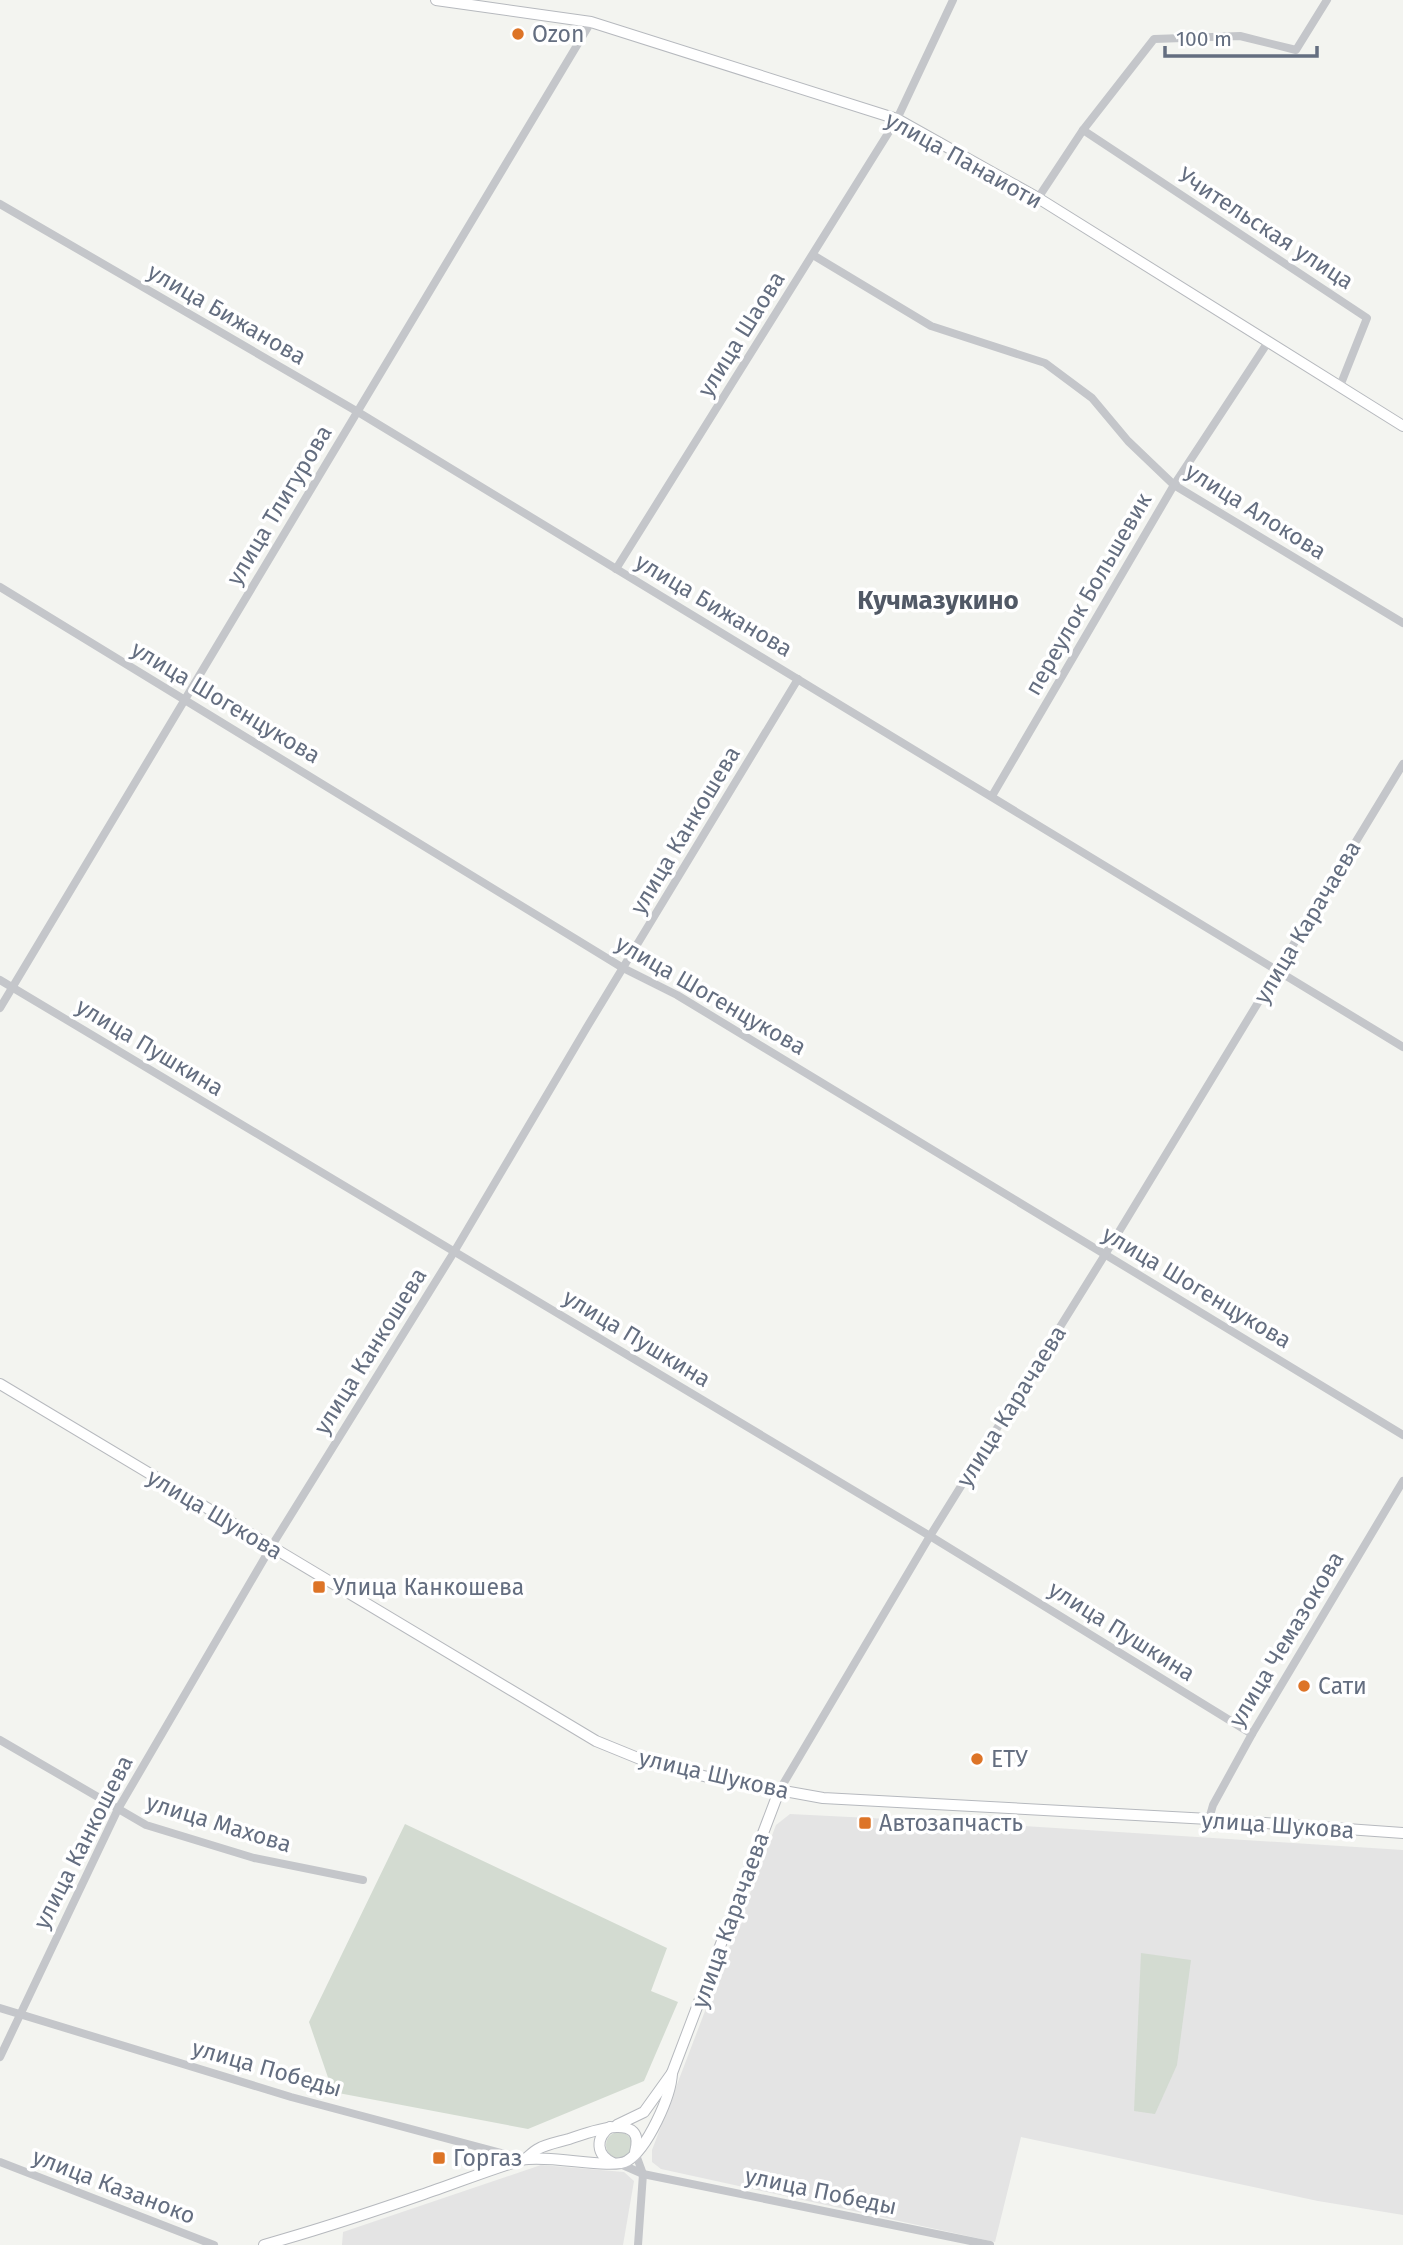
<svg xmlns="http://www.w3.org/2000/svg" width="1403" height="2245" viewBox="0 0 1403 2245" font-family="'Fira Sans',sans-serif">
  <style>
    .built { fill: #e4e4e4 }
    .green { fill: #d3dbd1 }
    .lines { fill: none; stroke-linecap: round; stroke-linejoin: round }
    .secondary-casing { stroke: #b6b9be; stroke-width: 12 }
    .street { stroke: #c4c6ca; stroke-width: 8 }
    .secondary { stroke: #fff; stroke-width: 10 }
    .poi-dot { fill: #dd7427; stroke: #fff; stroke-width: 2.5 }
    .labels { text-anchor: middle; stroke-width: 7; stroke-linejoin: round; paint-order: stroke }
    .poi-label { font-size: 23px; fill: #646e80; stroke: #fff; text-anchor: start }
    .street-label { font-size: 23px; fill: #646e80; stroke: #fff }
    .quarter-label { font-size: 26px; font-weight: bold; fill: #515966; stroke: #fff }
  </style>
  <rect width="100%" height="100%" fill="#f3f4f0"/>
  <g class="built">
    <polygon points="790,1814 1008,1825 1403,1850 1403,2215 1318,2201 1021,2137 995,2242 661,2169 652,2162 652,2150 776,1825"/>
    <polygon points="541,2165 624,2172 634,2181 623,2245 342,2245 343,2232"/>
  </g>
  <g class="green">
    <polygon points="405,1824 667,1948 651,1991 678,2002 644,2081 528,2129 333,2092 309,2022"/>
    <polygon points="1141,1953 1191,1960 1177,2065 1155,2114 1134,2111"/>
    <circle cx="619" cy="2145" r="13"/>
  </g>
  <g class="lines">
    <defs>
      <g id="secondary">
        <polyline points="436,0 591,22 897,119 1038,198 1403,426"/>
        <polyline points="0,1384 596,1741 650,1763 712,1778 823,1798 1209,1819 1403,1833"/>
        <polyline points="617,2125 644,2112 672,2073"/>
        <path d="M610 2127C595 2138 596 2155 613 2163"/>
        <path d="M525 2159C529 2156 533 2152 538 2149 547 2144 559 2142 569 2139 587 2133 647 2109 635 2152"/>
        <path d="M264 2245C317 2230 369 2213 421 2195 454 2184 488 2170 522 2160 547 2154 612 2170 627 2161 647 2149 671 2097 672 2073L779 1791"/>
      </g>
    </defs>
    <use href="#secondary" class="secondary-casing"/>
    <g class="street">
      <polyline points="1083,130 1367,318 1340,386"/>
      <polyline points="1038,198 1083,130 1154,39 1240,36 1296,50 1327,0"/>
      <polyline points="0,204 358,412 1403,1047"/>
      <polyline points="813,255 931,326 1045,363 1092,398 1128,441 1174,485 1403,623"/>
      <polyline points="616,569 897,119 953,0"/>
      <polyline points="0,587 623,968 677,995 1403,1435"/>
      <polyline points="992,796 1174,485 1268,342"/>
      <polyline points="0,980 930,1536 1252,1734"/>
      <polyline points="0,1008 591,22"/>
      <polyline points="0,1740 146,1825 254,1858 363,1880"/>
      <polyline points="779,1791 930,1536 1106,1253 1403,764"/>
      <polyline points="1209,1819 1213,1805 1252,1734 1403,1481"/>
      <polyline points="0,2008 291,2097 524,2159"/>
      <polyline points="0,2057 118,1809 271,1547 454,1252 587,1027 798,679"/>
      <polyline points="635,2152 643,2174 638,2245"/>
      <polyline points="0,2162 214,2245"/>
      <polyline points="618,2163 643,2174 990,2245"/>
    </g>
    <use href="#secondary" class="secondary"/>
  </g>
  <g class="poi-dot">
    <circle cx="518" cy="34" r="7"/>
    <rect x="312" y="1580" width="14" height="14" rx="3.5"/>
    <circle cx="1304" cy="1686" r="7"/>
    <circle cx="977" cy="1759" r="7"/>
    <rect x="858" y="1816" width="14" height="14" rx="3.5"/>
    <rect x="432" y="2151" width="14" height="14" rx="3.5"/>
  </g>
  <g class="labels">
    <g class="poi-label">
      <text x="532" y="42">Ozon</text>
      <text x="333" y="1595">Улица Канкошева</text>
      <text x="1318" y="1694">Сати</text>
      <text x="991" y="1767">ЕТУ</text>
      <text x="879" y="1831">Автозапчасть</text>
      <text x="453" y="2166">Горгаз</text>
    </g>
    <g class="street-label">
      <text transform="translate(964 160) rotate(29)" y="8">улица Панаиоти</text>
      <text transform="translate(1266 228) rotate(33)" y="8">Учительская улица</text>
      <text transform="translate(227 314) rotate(30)" y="8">улица Бижанова</text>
      <text transform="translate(741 334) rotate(-58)" y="8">улица Шаова</text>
      <text transform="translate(279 505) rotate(-59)" y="8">улица Тлигурова</text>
      <text transform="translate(1256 511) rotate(32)" y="8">улица Алокова</text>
      <text transform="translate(1088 594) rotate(-60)" y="8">переулок Большевик</text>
      <text transform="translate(714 605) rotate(31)" y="8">улица Бижанова</text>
      <text transform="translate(226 702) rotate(31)" y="8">улица Шогенцукова</text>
      <text transform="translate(685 830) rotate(-59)" y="8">улица Канкошева</text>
      <text transform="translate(1307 922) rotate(-59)" y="8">улица Карачаева</text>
      <text transform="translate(711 995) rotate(30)" y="8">улица Шогенцукова</text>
      <text transform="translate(150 1047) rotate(31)" y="8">улица Пушкина</text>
      <text transform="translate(1197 1287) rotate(31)" y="8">улица Шогенцукова</text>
      <text transform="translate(637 1338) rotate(31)" y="8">улица Пушкина</text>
      <text transform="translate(370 1351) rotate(-58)" y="8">улица Канкошева</text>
      <text transform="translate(1011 1406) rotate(-58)" y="8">улица Карачаева</text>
      <text transform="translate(215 1514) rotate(31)" y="8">улица Шукова</text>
      <text transform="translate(1122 1631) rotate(32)" y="8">улица Пушкина</text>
      <text transform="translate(1286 1639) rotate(-59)" y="8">улица Чемазокова</text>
      <text transform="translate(714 1774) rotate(13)" y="8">улица Шукова</text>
      <text transform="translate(219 1823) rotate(17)" y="8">улица Махова</text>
      <text transform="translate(1278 1825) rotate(4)" y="8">улица Шукова</text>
      <text transform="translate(83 1842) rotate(-63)" y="8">улица Канкошева</text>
      <text transform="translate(730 1920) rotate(-70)" y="8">улица Карачаева</text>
      <text transform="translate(267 2068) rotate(16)" y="8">улица Победы</text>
      <text transform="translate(114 2186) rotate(21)" y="8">улица Казаноко</text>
      <text transform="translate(821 2191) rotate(12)" y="8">улица Победы</text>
    </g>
    <g class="quarter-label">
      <text x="938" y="609">Кучмазукино</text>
    </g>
  </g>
  <path d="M1165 46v10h152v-10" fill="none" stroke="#646e80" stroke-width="3.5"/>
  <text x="1176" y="46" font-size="21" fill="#646e80" stroke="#ffffff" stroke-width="5" paint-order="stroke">100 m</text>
</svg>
